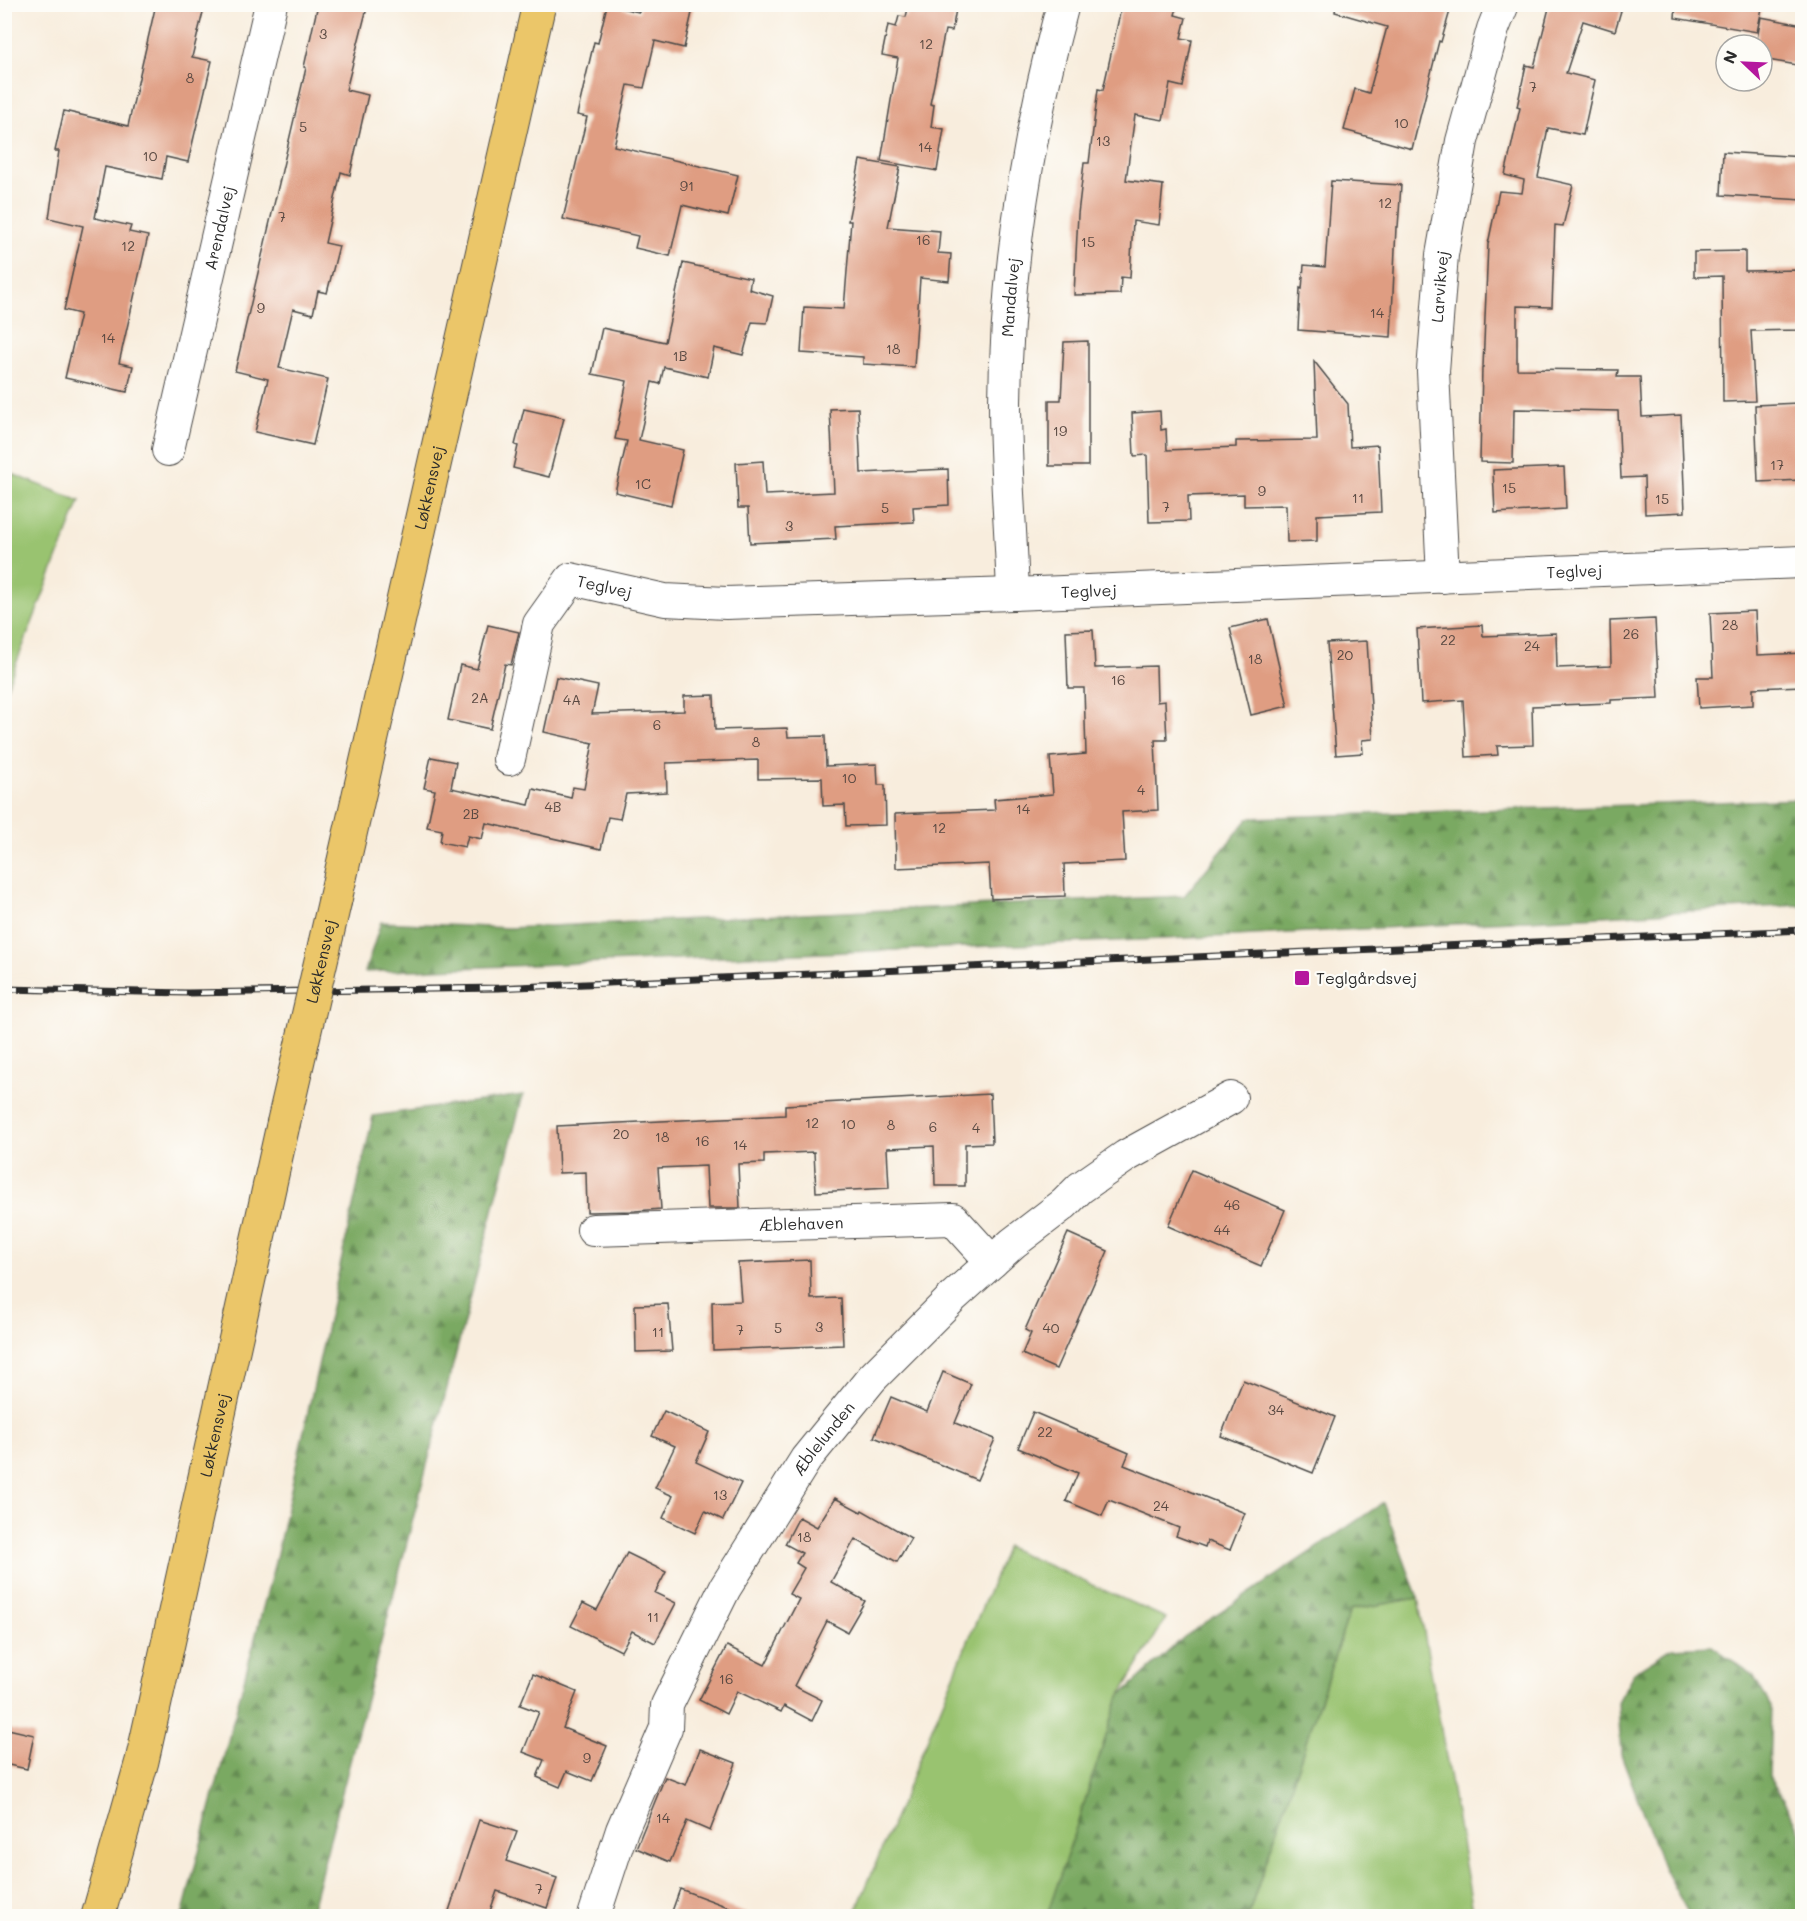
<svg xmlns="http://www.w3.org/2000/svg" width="1807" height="1921" viewBox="0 0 1807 1921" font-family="Mali,sans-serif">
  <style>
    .grass { fill: #99c370; stroke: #62774e; stroke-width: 1.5 }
    .forest { fill: url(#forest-firs); stroke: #526a46; stroke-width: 1.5 }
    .building { fill: #df9d82 }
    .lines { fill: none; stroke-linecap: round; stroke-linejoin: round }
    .minor-casing { stroke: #4a4846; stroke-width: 34 }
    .primary-casing { stroke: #4a4846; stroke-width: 35 }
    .minor { stroke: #fff; stroke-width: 32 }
    .primary { stroke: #ebc669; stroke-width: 33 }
    .rail-casing { stroke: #2b2b2b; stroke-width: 7 }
    .rail { stroke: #fdfcf7; stroke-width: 4.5; stroke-dasharray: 14; stroke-linecap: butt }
    .primary-bridge-casing { stroke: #4a4846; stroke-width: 35; stroke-linecap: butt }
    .primary-bridge { stroke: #ebc669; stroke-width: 33 }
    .poi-dot { fill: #b5179e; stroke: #fdfcf7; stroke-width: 2 }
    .labels { text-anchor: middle; stroke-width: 4.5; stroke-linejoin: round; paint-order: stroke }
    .number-label { font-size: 14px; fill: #584841 }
    .street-label { font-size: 16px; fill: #2b2b2b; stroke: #fdfcf7 }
    .poi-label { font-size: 16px; fill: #2b2b2b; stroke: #fdfcf7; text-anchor: start }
  </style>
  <defs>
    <pattern id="forest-firs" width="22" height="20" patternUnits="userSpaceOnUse" patternTransform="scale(1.5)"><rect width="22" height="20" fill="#7aa962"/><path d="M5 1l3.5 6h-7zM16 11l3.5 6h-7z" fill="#648a51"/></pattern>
  </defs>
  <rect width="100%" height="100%" fill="#fdfcf7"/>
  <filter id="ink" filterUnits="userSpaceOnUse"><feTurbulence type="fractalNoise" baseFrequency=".0167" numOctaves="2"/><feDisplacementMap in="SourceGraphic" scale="12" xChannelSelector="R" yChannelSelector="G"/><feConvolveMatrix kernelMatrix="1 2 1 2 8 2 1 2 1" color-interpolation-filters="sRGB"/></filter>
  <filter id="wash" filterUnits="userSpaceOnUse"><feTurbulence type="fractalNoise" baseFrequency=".008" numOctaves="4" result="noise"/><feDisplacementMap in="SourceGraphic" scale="24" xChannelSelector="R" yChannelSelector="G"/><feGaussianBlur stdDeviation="1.35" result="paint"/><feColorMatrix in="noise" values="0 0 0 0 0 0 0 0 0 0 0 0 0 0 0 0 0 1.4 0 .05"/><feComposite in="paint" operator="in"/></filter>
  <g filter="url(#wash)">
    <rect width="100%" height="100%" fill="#f8eddd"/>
    <g class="grass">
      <polygon points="5,471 80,501 5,692"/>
      <polygon points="1007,1547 1166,1618 1119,1697 1047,1916 854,1916"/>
      <polygon points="1418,1598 1474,1916 1248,1916 1350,1610"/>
    </g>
    <g class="forest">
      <polygon points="1802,799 1802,905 1236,936 365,972 381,922 509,928 1184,896 1249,818"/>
      <polygon points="523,1095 310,1916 182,1916 275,1562 373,1116"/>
      <polygon points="1383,1503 1418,1598 1350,1610 1248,1916 1047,1916 1119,1697 1184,1637"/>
      <polygon points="1712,1646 1753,1675 1771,1707 1769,1776 1802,1833 1802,1916 1690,1916 1664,1869 1621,1754 1618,1702 1634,1672 1672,1648"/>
    </g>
    <g id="blocks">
      <g class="building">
        <polygon points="156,4 205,4 192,57 212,61 188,162 166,157 162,179 105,167 95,218 131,226 129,232 148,236 119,363 133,366 127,392 65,378 80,314 64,310 83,226 49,218 59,151 55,151 64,111 128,126"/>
        <polygon points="318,4 368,4 346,90 368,95 350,175 341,172 325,243 339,246 327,293 318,291 313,314 293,309 279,368 328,379 313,445 255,432 268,379 235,371 306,68 304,67"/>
        <polygon points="641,4 694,4 684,48 655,41 644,88 628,85 614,146 738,175 728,216 682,205 670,256 635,248 638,236 563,219 587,117 577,115 594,42 598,43 607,5 639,12"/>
        <polygon points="909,4 957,4 952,31 945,30 930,104 934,105 931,127 944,129 937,171 881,161 898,58 882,55 888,25 896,27 899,16 906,17"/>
        <polygon points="1122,4 1178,4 1175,15 1186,18 1181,38 1192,40 1183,87 1170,84 1163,120 1135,115 1126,180 1163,185 1159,225 1133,221 1130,278 1121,277 1120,294 1074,295 1078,214 1084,163 1089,163 1098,89 1103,90"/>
        <polygon points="1336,4 1452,4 1441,42 1439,41 1412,149 1344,130 1355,89 1369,93 1387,27 1335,12"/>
        <polygon points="1550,4 1623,4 1615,31 1583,21 1566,73 1595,80 1583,135 1548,128 1538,177 1573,185 1563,226 1555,225 1552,307 1517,306 1517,369 1618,370 1617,377 1640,377 1642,417 1681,415 1685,512 1645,514 1644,477 1621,478 1618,411 1514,409 1513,463 1480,462 1482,367 1483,367 1488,244 1499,191 1522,193 1524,180 1505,175 1520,108 1517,107 1526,65 1534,67"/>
        <polygon points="1676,4 1763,4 1757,32 1675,18"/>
        <polygon points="1761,17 1803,25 1803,66 1762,59 1762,45 1756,45"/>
        <polygon points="1723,152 1803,157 1803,200 1721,195"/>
        <polygon points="860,160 900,167 888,227 940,231 938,253 951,254 949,281 920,278 914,367 863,364 863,357 801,353 804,307 844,309 851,221 848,221"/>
        <polygon points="1331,181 1401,185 1398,227 1396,227 1391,337 1298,330 1300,288 1302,289 1304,265 1325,267"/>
        <polygon points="1745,251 1745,271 1803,270 1803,330 1751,331 1755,401 1723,402 1722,276 1694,277 1694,252"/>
        <polygon points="683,263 751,278 749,289 773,296 767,323 752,322 743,355 714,348 708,377 664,367 660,384 652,382 639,440 683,450 671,505 615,492 627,441 615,439 627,381 592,374 602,328 665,342"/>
        <polygon points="1088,341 1088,466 1049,466 1049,400 1061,400 1064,342"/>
        <polygon points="1314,361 1348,404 1350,447 1378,445 1381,512 1317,515 1317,541 1287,542 1286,505 1244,506 1244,494 1188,496 1189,521 1149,522 1147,455 1134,456 1132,413 1160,411 1161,430 1166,429 1167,450 1236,447 1236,441 1317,440"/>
        <polygon points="1798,403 1800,432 1803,432 1801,480 1758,482 1755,405"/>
        <polygon points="858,408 861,473 948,469 949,505 913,507 914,522 835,526 836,539 750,543 748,508 738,508 736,463 763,461 765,495 834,492 830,409"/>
        <polygon points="524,409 564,418 549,477 513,468 518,446 515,445"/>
        <polygon points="1564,467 1566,509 1495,513 1493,470"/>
        <polygon points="1755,611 1757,655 1803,653 1803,686 1753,688 1753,705 1699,708 1697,677 1713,677 1710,613"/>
        <polygon points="1268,619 1288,706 1251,715 1230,628"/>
        <polygon points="1655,619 1659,698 1611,700 1611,703 1532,706 1533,745 1497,746 1498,755 1466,757 1463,700 1421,703 1417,629 1482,625 1483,636 1556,633 1557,668 1611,666 1610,621"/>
        <polygon points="488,625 519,632 511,665 505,664 490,729 448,720 460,665 477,669"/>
        <polygon points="1093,630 1095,668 1156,666 1157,702 1165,701 1167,740 1155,740 1158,810 1122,812 1125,861 1064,864 1065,896 991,899 989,864 896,868 895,814 995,810 994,799 1053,794 1050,757 1086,754 1084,688 1068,688 1066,631"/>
        <polygon points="1367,641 1373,739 1362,740 1363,753 1336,755 1327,643"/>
        <polygon points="556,677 598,686 592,714 684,711 684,696 714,695 715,730 787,728 788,737 825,736 826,766 877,764 878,785 885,785 886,825 846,826 845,805 823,806 822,778 758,779 758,760 666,763 667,792 626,794 620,819 608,817 601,849 486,823 482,839 468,836 465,847 440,842 442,830 427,827 435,790 424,788 431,757 456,762 451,788 529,805 533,789 571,798 573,787 584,789 593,743 544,732"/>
        <polygon points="990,1094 992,1143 965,1144 965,1186 935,1186 934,1146 887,1148 889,1188 816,1192 814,1152 764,1154 764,1163 738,1164 740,1208 708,1208 706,1166 658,1168 661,1209 635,1211 587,1212 586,1172 559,1173 557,1126 785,1115 785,1105"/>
        <polygon points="1192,1170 1285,1210 1261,1266 1168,1226"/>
        <polygon points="1068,1233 1108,1251 1056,1369 1022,1354 1031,1333 1025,1330"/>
        <polygon points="810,1260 811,1299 841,1298 843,1345 713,1350 712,1302 741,1301 738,1263"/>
        <polygon points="668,1304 672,1351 636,1352 635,1305"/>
        <polygon points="943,1372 971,1384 955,1423 995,1439 977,1480 874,1437 891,1397 927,1412"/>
        <polygon points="1243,1380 1335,1417 1313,1473 1221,1436"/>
        <polygon points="664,1411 709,1432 696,1462 741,1483 723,1520 705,1511 695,1533 663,1518 673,1496 655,1488 675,1446 652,1436"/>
        <polygon points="1033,1412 1129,1453 1124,1465 1245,1513 1230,1550 1207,1541 1205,1547 1176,1536 1179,1528 1109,1500 1102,1516 1066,1501 1078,1473 1018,1448"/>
        <polygon points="835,1498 861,1512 862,1510 911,1538 897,1562 855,1539 831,1582 865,1601 847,1632 827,1621 794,1686 822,1700 812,1721 784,1706 781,1712 737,1691 726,1714 699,1700 727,1646 765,1665 799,1599 789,1594 804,1568 796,1563 802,1553 785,1544 799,1517 817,1527"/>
        <polygon points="627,1553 666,1572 655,1593 676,1603 655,1643 632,1631 621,1651 571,1626 583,1603 597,1610"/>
        <polygon points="533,1674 577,1692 563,1728 607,1746 592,1781 567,1771 560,1787 537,1777 544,1760 523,1752 539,1712 520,1705"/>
        <polygon points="4,1728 34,1735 27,1769 4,1764"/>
        <polygon points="700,1749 736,1763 710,1831 687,1821 670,1862 636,1848 665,1777 686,1785"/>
        <polygon points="479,1820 517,1832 506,1861 557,1878 547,1908 497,1891 488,1917 447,1917"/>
        <polygon points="680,1889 747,1914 747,1917 670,1917"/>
      </g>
    </g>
  </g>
  <g filter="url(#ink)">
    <use href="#blocks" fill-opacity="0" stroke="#4a4846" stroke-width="1.5"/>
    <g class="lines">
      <defs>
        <g id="minor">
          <path id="s1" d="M168 450 271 4"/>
          <path id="s2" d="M1443 577 1433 371 1442 255 1462 141 1493 29 1503 4"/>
          <path id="s3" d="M1013 594C1011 531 1005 467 1005 403 1006 269 1028 134 1063 4"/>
          <path id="s4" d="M509 759 539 624 571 579 665 600 726 603 1013 594 1802 562"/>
          <path id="s5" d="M593 1230 953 1219 992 1262"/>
          <path id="s6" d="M594 1916 622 1830 666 1728 667 1705 725 1588 806 1459 872 1378 954 1296 1013 1243 1064 1204 1080 1188 1126 1156 1231 1098"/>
        </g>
        <g id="primary">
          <path id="s7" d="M335 900 539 4"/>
          <path id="s8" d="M98 1916 142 1761 283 1125"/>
        </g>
      </defs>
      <use href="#minor" class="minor-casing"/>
      <use href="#primary" class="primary-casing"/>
      <use href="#minor" class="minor"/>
      <use href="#primary" class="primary"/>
      <defs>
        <polyline id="rail" points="4,989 187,993 498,988 1802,930"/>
      </defs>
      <use href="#rail" class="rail-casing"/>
      <use href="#rail" class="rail"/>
      <defs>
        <g id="primary-bridge">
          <path id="s9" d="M283 1125 335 900"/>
        </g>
      </defs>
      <use href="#primary-bridge" class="primary-bridge-casing"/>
      <use href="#primary-bridge" class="primary-bridge"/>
    </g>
  </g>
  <rect class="poi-dot" x="1294" y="970" width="16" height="16" rx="3"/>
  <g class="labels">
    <g class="number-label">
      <text x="323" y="39">3</text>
      <text x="926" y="49">12</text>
      <text x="190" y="83">8</text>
      <text x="1533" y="92">7</text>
      <text x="1401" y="128">10</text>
      <text x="303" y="132">5</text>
      <text x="1103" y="146">13</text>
      <text x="925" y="152">14</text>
      <text x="150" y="161">10</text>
      <text x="687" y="191">91</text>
      <text x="1385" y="208">12</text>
      <text x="282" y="222">7</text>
      <text x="923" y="245">16</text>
      <text x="1088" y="247">15</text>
      <text x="128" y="251">12</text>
      <text x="261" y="313">9</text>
      <text x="1377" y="318">14</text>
      <text x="108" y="343">14</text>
      <text x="893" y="354">18</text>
      <text x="680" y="361">1B</text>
      <text x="1060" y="436">19</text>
      <text x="1777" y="470">17</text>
      <text x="643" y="489">1C</text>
      <text x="1509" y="493">15</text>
      <text x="1262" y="496">9</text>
      <text x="1358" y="503">11</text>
      <text x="1662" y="504">15</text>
      <text x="1166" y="512">7</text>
      <text x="885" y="513">5</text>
      <text x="789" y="531">3</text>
      <text x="1730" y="630">28</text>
      <text x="1631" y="639">26</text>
      <text x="1448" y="645">22</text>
      <text x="1532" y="651">24</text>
      <text x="1345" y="660">20</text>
      <text x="1255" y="664">18</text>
      <text x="1118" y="685">16</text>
      <text x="480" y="703">2A</text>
      <text x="572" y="705">4A</text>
      <text x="657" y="730">6</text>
      <text x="756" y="747">8</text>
      <text x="849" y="783">10</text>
      <text x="1141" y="795">4</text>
      <text x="553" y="812">4B</text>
      <text x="1023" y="814">14</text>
      <text x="471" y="819">2B</text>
      <text x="939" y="833">12</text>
      <text x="812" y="1128">12</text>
      <text x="848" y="1129">10</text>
      <text x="891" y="1130">8</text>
      <text x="933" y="1132">6</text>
      <text x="976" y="1133">4</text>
      <text x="621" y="1139">20</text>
      <text x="662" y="1142">18</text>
      <text x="702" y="1146">16</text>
      <text x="740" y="1150">14</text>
      <text x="1232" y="1210">46</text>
      <text x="1222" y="1235">44</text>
      <text x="819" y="1332">3</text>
      <text x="778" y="1333">5</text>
      <text x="1051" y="1333">40</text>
      <text x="740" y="1335">7</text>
      <text x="658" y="1337">11</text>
      <text x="1276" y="1415">34</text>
      <text x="1045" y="1437">22</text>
      <text x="720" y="1500">13</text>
      <text x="1161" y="1511">24</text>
      <text x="804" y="1542">18</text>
      <text x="653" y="1622">11</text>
      <text x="726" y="1684">16</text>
      <text x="587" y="1763">9</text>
      <text x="663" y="1823">14</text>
      <text x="539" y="1894">7</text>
    </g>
    <g class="street-label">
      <text dy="6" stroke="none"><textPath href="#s1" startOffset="228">Arendalvej</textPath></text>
      <text dy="6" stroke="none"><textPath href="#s2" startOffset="291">Larvikvej</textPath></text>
      <text dy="6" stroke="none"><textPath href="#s3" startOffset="297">Mandalvej</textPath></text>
      <text dy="6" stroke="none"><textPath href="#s7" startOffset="423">Løkkensvej</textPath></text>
      <text dy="6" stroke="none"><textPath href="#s4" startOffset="1200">Teglvej</textPath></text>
      <text dy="6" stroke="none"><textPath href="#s4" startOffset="228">Teglvej</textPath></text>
      <text dy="6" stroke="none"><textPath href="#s4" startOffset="714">Teglvej</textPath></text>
      <text dy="6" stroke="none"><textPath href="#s9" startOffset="168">Løkkensvej</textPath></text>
      <text dy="6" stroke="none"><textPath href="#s5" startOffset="208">Æblehaven</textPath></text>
      <text dy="6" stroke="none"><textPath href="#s8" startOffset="495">Løkkensvej</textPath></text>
      <text dy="6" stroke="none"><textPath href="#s6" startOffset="534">Æblelunden</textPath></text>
    </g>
    <g class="poi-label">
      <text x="1316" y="984">Teglgårdsvej</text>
    </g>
  </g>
  <rect width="1807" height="1921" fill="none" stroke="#fdfcf7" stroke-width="24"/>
  <g transform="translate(1744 63) rotate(293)"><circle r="28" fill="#fdfcf7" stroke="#a9a8a5" stroke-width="1.5"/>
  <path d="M0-4.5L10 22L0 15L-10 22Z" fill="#b5179e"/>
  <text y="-9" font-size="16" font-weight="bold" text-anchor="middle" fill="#2b2b2b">N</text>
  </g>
</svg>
